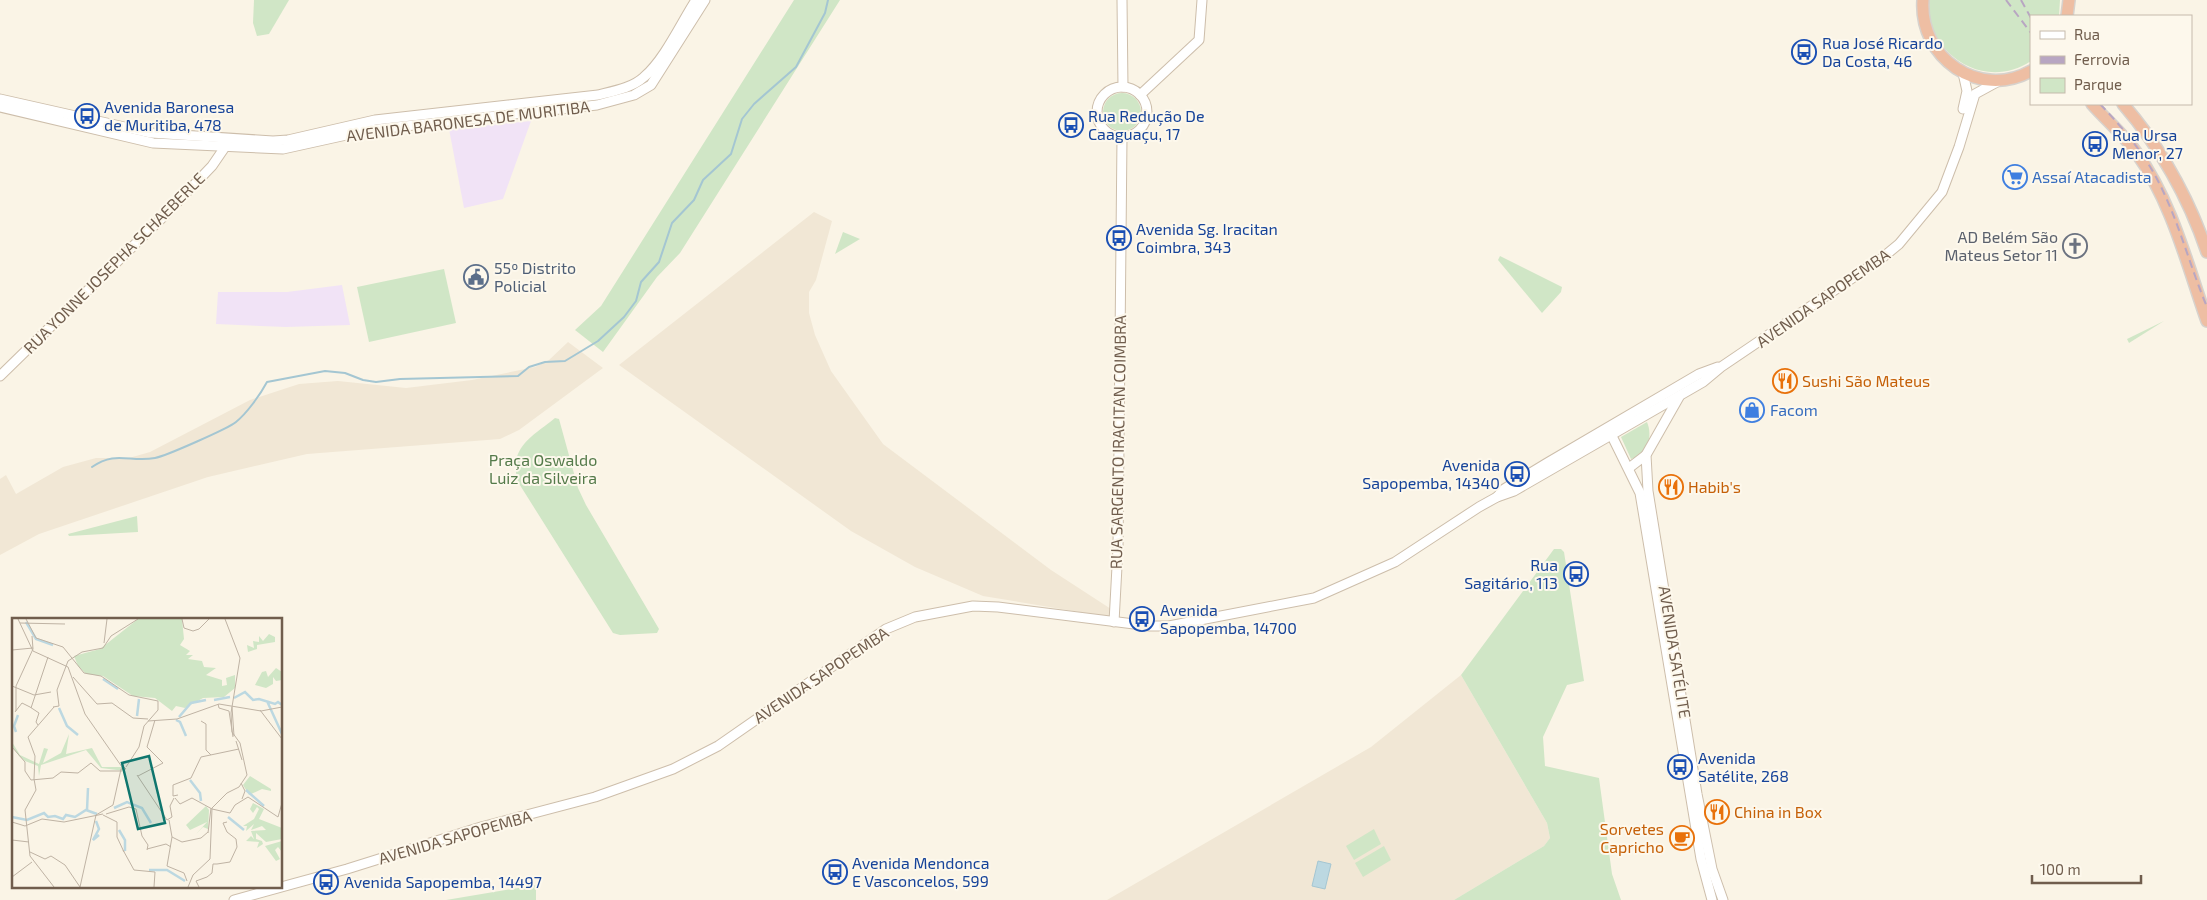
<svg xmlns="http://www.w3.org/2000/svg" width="2207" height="900" viewBox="0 0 2207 900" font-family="'Exo 2',sans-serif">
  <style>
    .residential { fill: #f1e7d5 }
    .education { fill: #f1e3f6 }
    .green { fill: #d0e6c6 }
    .water { fill: #bcd8e1; stroke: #a4c6d2 }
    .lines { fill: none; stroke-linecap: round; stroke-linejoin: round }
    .stream { stroke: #a4c6d2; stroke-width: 2 }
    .secondary-casing { stroke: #cdbeab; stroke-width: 11 }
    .highway-casing { stroke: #d7d2cd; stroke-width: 14 }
    .secondary { stroke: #fff; stroke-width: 9 }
    .highway { stroke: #eebea3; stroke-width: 11 }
    .rail { stroke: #b8a6c2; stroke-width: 2; stroke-dasharray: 8 5; stroke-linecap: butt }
    .labels { text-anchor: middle; stroke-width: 4; stroke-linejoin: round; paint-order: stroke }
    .transit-label { font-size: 16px; fill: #164399; stroke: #fdf8ec; text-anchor: start }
    .street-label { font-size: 16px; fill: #705d4d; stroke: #fdf8ec }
    .shop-label { font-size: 16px; fill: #366cbe; stroke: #fdf8ec; text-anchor: start }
    .worship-label { font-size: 16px; fill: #5b616d; stroke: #fdf8ec; text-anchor: end }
    .service-label { font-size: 16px; fill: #4e5e75; stroke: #fdf8ec; text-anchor: start }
    .food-label { font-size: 16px; fill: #c56008; stroke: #fdf8ec; text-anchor: start }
    .park-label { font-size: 16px; fill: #547a4a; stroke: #fdf8ec }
    .inset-river { fill: none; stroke: #bcd8e1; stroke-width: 2.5 }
    .inset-road { fill: none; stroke: #bfb3a4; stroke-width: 1 }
    .view { fill: #0f766e; fill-opacity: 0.15; stroke: #0f766e; stroke-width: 2.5 }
    .inset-edge { fill: none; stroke: #705d4d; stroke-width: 2.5 }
  </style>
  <rect width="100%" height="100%" fill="#faf4e6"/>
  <g class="residential">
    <polygon points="814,212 832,221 816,280 809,292 809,313 815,335 831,371 883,444 1051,570 1111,609 1109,617 983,596 915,567 851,531 619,365"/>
    <polygon points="568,342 603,368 519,430 500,439 307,454 208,477 39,534 0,555 0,479 6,475 16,494 63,467 96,458 129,458 150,452 250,400 299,384 338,381 406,388 472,380 535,367 549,360"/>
    <polygon points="1461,675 1547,823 1550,838 1544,846 1454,900 1107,900 1371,747"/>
  </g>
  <g class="education">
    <polygon points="531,121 503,199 464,208 449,129"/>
    <polygon points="342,285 350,325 286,327 216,324 218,292 287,292"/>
  </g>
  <g class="green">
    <polygon points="254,0 289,0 269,34 257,36 253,23"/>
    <polygon points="794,0 840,0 680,253 657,277 603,352 575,330 601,306"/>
    <path d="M1928 0H2060L2059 16H2031V61C1984 92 1926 54 1928 0Z"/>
    <circle cx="1122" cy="112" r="19"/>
    <polygon points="843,232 860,239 835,254"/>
    <polygon points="1500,256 1562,287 1561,292 1542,313 1498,260"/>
    <polygon points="444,269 456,323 369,342 357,287"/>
    <polygon points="2164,321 2129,343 2127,339"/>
    <path d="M555 418 559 419 578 488 586 505 659 629 657 633 620 635 613 633 518 482C508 447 532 437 555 418Z"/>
    <path d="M1647 422C1653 436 1648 455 1631 459L1621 437Z"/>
    <polygon points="137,516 138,532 69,536 68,534"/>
    <polygon points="1554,549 1561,549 1564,552 1584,681 1567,685 1543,737 1545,766 1599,778 1612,874 1621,900 1454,900 1544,846 1550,838 1547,823 1461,675"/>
    <polygon points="1374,829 1381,844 1354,860 1346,846"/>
    <polygon points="1384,846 1391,860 1363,877 1355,863"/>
    <polygon points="536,885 536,900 446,900"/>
  </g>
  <polygon class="water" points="1318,861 1331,864 1325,889 1312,886"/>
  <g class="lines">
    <path class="stream" d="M92 467C116 450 130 463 155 458 166 456 229 428 236 422 247 413 260 395 267 382L325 371 345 373 363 380 376 382 400 379 518 376 529 367 545 362 565 361 598 341 624 317 636 301 641 282 659 262 672 223 694 200 703 180 731 154 742 119 754 104 796 67 825 13 828 0"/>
    <defs>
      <g id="secondary">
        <polyline points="1122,0 1123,87"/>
        <circle cx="1122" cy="112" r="25"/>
        <polyline points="1140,95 1199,40 1202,0"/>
        <path d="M0 99 151 133 273 141 288 140 375 120 598 95C614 91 632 88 644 77 665 59 681 23 696 0"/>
        <polyline points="0,107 153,143 283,149 369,130 597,105 634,95 651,85 705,0"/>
        <polyline points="1963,109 1967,91 1963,73"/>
        <polyline points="0,376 166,214 212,166 225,147"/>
        <polyline points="1679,397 1646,455 1648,491 1697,794 1712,869 1723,900"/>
        <polyline points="1608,428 1640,493 1701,859 1712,900"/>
        <polyline points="1629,468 1646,455"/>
        <polyline points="1497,497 1504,489 1547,463 1699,374 1718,367"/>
        <polyline points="1114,622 1118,548 1122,137"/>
        <polyline points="234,900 347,869 481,827 595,797 673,769 718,746 886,629 915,617 973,606 998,607 1150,626 1169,626 1314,598 1395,562 1479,507 1497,497 1514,491 1703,382 1721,367 1882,258 1899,244 1942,192 1959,147 1975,94 1997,82"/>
      </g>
      <g id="highway">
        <path d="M1923 0C1919 58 1979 100 2031 71"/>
        <polyline points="2067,16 2069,0"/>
        <path d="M2092 104C2106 120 2123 134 2136 152 2172 202 2187 264 2207 321"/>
        <path d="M2123 104C2161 148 2188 196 2207 252"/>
      </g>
    </defs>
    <use href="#secondary" class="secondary-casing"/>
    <use href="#highway" class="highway-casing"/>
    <use href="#secondary" class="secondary"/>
    <use href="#highway" class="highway"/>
    <g class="rail">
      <polyline points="2006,0 2031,33"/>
      <polyline points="2021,0 2031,18"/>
      <path d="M2100 104C2119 124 2138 146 2152 170 2177 213 2188 262 2207 307"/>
    </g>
  </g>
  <defs>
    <symbol id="bus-ring" viewBox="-11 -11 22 22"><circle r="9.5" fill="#fdf8ec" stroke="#1a4fb4" stroke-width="1.5"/><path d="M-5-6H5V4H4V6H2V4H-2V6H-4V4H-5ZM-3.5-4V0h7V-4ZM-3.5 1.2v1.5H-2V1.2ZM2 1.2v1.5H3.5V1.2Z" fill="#1a4fb4"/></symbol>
    <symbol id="supermarket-ring" viewBox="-11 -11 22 22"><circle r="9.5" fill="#fdf8ec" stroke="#3f7fe0" stroke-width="1.5"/><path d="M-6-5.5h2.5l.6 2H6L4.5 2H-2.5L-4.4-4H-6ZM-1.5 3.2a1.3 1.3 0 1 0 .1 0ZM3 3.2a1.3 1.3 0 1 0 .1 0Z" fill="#3f7fe0"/></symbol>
    <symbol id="church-ring" viewBox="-11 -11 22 22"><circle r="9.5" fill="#fdf8ec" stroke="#6b7280" stroke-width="1.5"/><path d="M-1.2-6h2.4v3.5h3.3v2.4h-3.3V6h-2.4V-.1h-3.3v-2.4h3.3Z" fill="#6b7280"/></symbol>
    <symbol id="civic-ring" viewBox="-11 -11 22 22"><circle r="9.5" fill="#fdf8ec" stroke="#5c6f8a" stroke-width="1.5"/><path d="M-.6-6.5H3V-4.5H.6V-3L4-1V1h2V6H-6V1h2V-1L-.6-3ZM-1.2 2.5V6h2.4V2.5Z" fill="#5c6f8a"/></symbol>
    <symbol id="restaurant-ring" viewBox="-11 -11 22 22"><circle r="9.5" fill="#fdf8ec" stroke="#e8710a" stroke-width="1.5"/><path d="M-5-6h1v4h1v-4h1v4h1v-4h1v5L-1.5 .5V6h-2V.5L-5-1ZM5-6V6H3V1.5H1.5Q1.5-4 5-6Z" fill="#e8710a"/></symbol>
    <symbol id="shop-ring" viewBox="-11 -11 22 22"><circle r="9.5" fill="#fdf8ec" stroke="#3f7fe0" stroke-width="1.5"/><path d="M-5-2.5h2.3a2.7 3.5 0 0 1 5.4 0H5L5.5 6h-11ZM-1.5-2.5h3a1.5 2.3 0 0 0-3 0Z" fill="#3f7fe0"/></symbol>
    <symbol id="cafe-ring" viewBox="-11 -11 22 22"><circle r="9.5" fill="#fdf8ec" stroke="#e8710a" stroke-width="1.5"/><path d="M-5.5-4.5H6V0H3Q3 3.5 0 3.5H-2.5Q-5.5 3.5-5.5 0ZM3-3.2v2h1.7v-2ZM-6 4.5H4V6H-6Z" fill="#e8710a"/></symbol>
  </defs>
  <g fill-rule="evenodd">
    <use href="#bus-ring" x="1790" y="38" width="28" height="28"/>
    <use href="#bus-ring" x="73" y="102" width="28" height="28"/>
    <use href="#bus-ring" x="1057" y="111" width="28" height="28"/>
    <use href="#bus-ring" x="2081" y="130" width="28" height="28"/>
    <use href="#supermarket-ring" x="2001" y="163" width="28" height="28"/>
    <use href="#bus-ring" x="1105" y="224" width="28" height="28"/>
    <use href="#church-ring" x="2061" y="232" width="28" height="28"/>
    <use href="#civic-ring" x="462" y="263" width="28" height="28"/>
    <use href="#restaurant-ring" x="1771" y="367" width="28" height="28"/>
    <use href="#shop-ring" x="1738" y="396" width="28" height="28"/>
    <use href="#bus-ring" x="1503" y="460" width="28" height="28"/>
    <use href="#restaurant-ring" x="1657" y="473" width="28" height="28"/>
    <use href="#bus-ring" x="1562" y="560" width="28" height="28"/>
    <use href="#bus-ring" x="1128" y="605" width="28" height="28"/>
    <use href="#bus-ring" x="1666" y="753" width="28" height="28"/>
    <use href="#restaurant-ring" x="1703" y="798" width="28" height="28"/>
    <use href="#cafe-ring" x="1668" y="824" width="28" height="28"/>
    <use href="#bus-ring" x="821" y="858" width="28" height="28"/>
    <use href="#bus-ring" x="312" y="868" width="28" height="28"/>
  </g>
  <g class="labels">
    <g class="transit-label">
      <text x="1822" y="49">Rua José Ricardo<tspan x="1822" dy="18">Da Costa, 46</tspan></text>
      <text x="104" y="113">Avenida Baronesa<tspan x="104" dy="18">de Muritiba, 478</tspan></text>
      <text x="1088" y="122">Rua Redução De<tspan x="1088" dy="18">Caaguaçu, 17</tspan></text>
      <text x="2112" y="141">Rua Ursa<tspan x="2112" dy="18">Menor, 27</tspan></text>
      <text x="1136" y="235">Avenida Sg. Iracitan<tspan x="1136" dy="18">Coimbra, 343</tspan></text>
      <text x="1500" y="471" text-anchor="end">Avenida<tspan x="1500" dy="18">Sapopemba, 14340</tspan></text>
      <text x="1558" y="571" text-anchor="end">Rua<tspan x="1558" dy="18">Sagitário, 113</tspan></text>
      <text x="1160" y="616">Avenida<tspan x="1160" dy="18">Sapopemba, 14700</tspan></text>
      <text x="1698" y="764">Avenida<tspan x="1698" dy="18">Satélite, 268</tspan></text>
      <text x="852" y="869">Avenida Mendonca<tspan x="852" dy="18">E Vasconcelos, 599</tspan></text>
      <text x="344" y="888">Avenida Sapopemba, 14497</text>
    </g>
    <g class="street-label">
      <text transform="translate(468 121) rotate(-7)" y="6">AVENIDA BARONESA DE MURITIBA</text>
      <text transform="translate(114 263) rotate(-45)" y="6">RUA YONNE JOSEPHA SCHAEBERLE</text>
      <text transform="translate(1823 298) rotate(-35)" y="6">AVENIDA SAPOPEMBA</text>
      <text transform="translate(1118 442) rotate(-89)" y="6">RUA SARGENTO IRACITAN COIMBRA</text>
      <text transform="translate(1675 652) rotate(81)" y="6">AVENIDA SATÉLITE</text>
      <text transform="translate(821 675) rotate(-34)" y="6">AVENIDA SAPOPEMBA</text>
      <text transform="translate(455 837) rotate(-16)" y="6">AVENIDA SAPOPEMBA</text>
    </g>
    <g class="shop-label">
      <text x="2032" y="183">Assaí Atacadista</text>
      <text x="1770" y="416">Facom</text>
    </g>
    <g class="worship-label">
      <text x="2058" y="243">AD Belém São<tspan x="2058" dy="18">Mateus Setor 11</tspan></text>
    </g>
    <g class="service-label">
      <text x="494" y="274">55º Distrito<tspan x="494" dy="18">Policial</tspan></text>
    </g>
    <g class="food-label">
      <text x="1802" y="387">Sushi São Mateus</text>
      <text x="1688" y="493">Habib's</text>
      <text x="1734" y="818">China in Box</text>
      <text x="1664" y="835" text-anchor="end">Sorvetes<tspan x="1664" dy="18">Capricho</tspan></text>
    </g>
    <g class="park-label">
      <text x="543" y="466">Praça Oswaldo<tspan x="543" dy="18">Luiz da Silveira</tspan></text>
    </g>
  </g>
  <g transform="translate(12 618)">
    <rect width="270" height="270" fill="#faf4e6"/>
    <path d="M126 1H170L172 21 168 27 178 33 174 37H181L176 41 190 43 192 49 204 50 194 57 210 62V68L215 67 214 60 223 57V70L212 79 191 80 173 90 164 88 160 93 143 80 121 78 91 58 74 56 66 48 62 38 88 31ZM257 16 263 19V24L245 27V31L236 34 235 27 242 30 241 23 247 24V18L251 23ZM264 50 270 54V62L264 63 261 59V66L254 70 243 67 250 54 254 53 256 59ZM57 116 54 136 80 130 90 149H112L113 153 89 150 74 132 29 147 27 158 26 148 13 143 7 138 0 128V124L8 137 27 146 32 130 36 131 31 145 49 135ZM238 158 259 171V173L250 171 237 177 231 167ZM241 185 252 191 247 201 270 210V221L254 224 244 215V221L250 223 251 226 245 230 247 224 234 223 239 218 242 221 239 213 254 212 250 208 239 212 242 206 234 213 235 208H231L242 201 247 191 245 189 241 195 238 191ZM194 188 197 192 196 211 191 209 184 216 195 204 178 212 174 207ZM270 223V234L266 229 263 232 268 241 264 243 253 228Z" fill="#d0e6c6"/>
    <path class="inset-river" d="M14 4 24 21 41 27M91 61 106 71M222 80 233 74 241 82 247 81 263 86 266 84 270 87M202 82 218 79M255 83 270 116M47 90 55 108 66 117M125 98 127 81M167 99 179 85 194 82M164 102 168 104 174 118M4 114 2 108 6 97M178 162 188 175 189 183M234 172 252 188M102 190 115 184 130 190 139 205M75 192 76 170M0 199 15 202 32 195 36 199 43 198 51 201 54 197 63 199 74 192 85 196M216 199 232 212M84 203 87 211 81 222 87 217M107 212 113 222V233M137 252H155L173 263"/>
    <path class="inset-road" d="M6 1 21 33 56 49 73 96 110 149M14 1 24 20 51 29 72 55 89 58 117 77 146 83V92L132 108 127 129 114 149M170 1 172 10 181 13 187 11 197 1M8 5 53 6M92 25 95 1M0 32 21 30M61 59 85 86 100 85 121 100 136 101M0 68 22 77 39 74M206 86 207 90 217 93 221 119M41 89 47 88 45 72 56 43 70 34 91 30 99 18 126 1M220 89 222 118M19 90 36 39M248 92 270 121M4 93V68L21 31 20 18M3 94 10 85 18 89 27 95 24 104 26 107M143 102 135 129 146 140M136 103 165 101 207 86 249 93 270 89M189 103 194 106V132L199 137M224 123 230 142M0 129 13 144V153L19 162 41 160 49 154M49 154 66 155 79 145 88 153H110M125 157 155 202 160 199 158 188 162 180M126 158 151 145 146 140M22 161 24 172 13 192 18 238 42 269M22 161 23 138 16 119 42 89M229 165 233 173 230 181M166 177 161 178V167L179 160 189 139 227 131M163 180 168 186 180 180 200 191 218 195 223 187 236 179 266 199 270 185M94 196 117 189 124 191 130 218 136 227 135 232M91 197 105 204V219L112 234M157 202 160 219 155 248 172 255 175 263M0 204 13 208 30 201 52 204 91 196M196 215 199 190M160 219 170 224 189 220 196 214M0 222 17 224M135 231 154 226 159 229M111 232 122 252 143 254 142 269M18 234 33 241 39 238 53 247 68 269M205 246 218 244 225 229 224 221 215 214 211 205 215 204M0 259 20 244M68 269 84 197 101 187 109 151H110V149H112L114 151H110M176 269 181 257 198 241 200 190 215 175 227 169 235 157 228 125 220 114 219 95 228 40 213 1M187 269 184 263 195 259 200 255 201 246H205"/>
    <path class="view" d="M137 138 153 205 126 211 110 145Z"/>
    <rect width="270" height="270" class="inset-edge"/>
  </g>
  <rect x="2030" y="15" width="162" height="90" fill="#fdf8ec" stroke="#c5baac"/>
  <rect x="2040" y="31" width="25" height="8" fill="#ffffff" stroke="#c5baac"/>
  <text x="2074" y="40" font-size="15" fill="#705d4d">Rua</text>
  <rect x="2040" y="56" width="25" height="8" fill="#b8a6c2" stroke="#c5baac"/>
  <text x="2074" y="65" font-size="15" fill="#705d4d">Ferrovia</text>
  <rect x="2040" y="78" width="25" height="15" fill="#d0e6c6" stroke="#c5baac"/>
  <text x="2074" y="90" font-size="15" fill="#705d4d">Parque</text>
  <path d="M2032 875v8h109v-8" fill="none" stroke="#705d4d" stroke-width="2.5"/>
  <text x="2040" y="875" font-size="15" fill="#705d4d" stroke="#fdf8ec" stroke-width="4" paint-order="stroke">100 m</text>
</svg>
